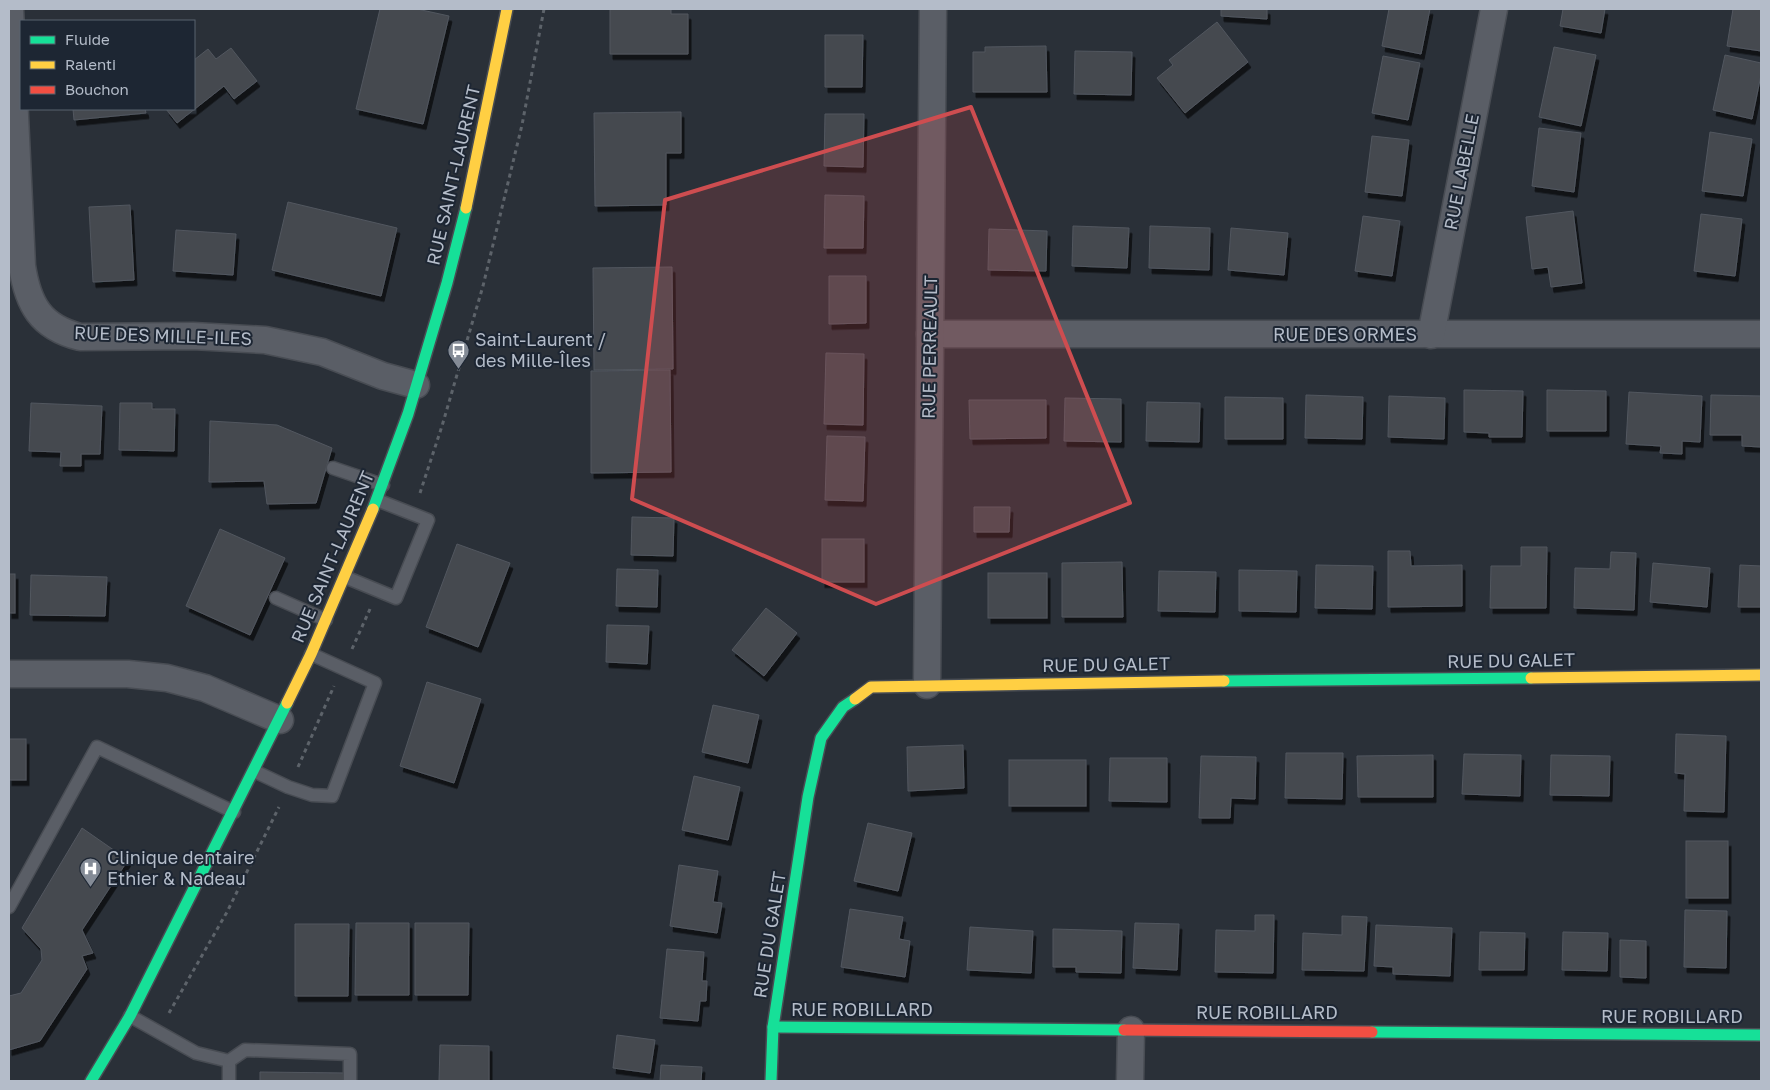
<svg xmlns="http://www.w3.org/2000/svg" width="1770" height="1090" viewBox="0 0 1770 1090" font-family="'Golos Text',sans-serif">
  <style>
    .building { fill: #444950; stroke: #52575f; filter: url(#shadow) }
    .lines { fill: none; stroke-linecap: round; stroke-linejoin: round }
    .lane-casing { stroke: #484c53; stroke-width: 15 }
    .street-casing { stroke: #484c53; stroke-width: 29 }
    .fast-casing { stroke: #484c53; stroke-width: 14 }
    .slow-casing { stroke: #484c53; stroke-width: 14 }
    .jam-casing { stroke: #484c53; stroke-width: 14 }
    .path { stroke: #5d636a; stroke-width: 3; stroke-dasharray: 4 4; stroke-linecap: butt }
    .lane { stroke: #5a5e66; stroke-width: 12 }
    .street { stroke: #5a5e66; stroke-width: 26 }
    .fast { stroke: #16e098; stroke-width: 11 }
    .slow { stroke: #ffcf43; stroke-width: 11 }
    .jam { stroke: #f24e42; stroke-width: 11 }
    .marked { fill: #ce4d50; fill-opacity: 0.2; stroke: #ce4d50; stroke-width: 4; stroke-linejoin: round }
    .labels { text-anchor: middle; stroke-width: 4; stroke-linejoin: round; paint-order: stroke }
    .street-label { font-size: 18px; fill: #b4bcc9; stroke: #1d2633 }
    .poi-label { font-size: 18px; fill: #b4bcc9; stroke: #1d2633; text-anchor: start }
  </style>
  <defs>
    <filter id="shadow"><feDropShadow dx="3" dy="5.5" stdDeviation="0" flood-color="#0009"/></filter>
  </defs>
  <rect width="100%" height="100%" fill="#2a3038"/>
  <g class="building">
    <polygon points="380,9 417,9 449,16 423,124 356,109"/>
    <polygon points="610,9 671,9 671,14 688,14 688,54 610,54"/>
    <polygon points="1221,9 1267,9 1267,19 1221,16"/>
    <polygon points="1389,9 1430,9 1421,54 1382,46"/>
    <polygon points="1563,9 1605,9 1601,33 1560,26"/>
    <polygon points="1733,9 1761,9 1761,51 1727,46"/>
    <polygon points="1217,22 1248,62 1185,113 1157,78 1173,65 1169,60"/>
    <polygon points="825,35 863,35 862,87 825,87"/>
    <polygon points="1046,46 1047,92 973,92 973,52 985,52 985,47"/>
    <polygon points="1554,47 1596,55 1581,126 1539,117"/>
    <polygon points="231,48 257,81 234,99 224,86 177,123 166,109 194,109 194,60 208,49 216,59"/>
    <polygon points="1075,51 1132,52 1131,95 1074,94"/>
    <polygon points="1725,55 1761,63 1761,75 1752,119 1713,110"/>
    <polygon points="1383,56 1420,63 1408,120 1372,113"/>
    <polygon points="73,109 145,109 146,113 74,120"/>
    <polygon points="681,112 681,153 666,153 666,205 595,206 594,113"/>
    <polygon points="825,114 864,114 863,167 824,166"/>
    <polygon points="1539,128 1581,133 1574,192 1532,186"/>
    <polygon points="1710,132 1752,139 1743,196 1702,191"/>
    <polygon points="1372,136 1409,140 1402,196 1365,192"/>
    <polygon points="825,195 864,196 863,248 824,248"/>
    <polygon points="288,202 397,228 381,296 272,270"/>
    <polygon points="130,205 134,280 93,282 89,207"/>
    <polygon points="1573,211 1582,283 1551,287 1548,267 1532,269 1526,217"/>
    <polygon points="1701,214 1742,219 1735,276 1694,271"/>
    <polygon points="1363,216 1400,221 1392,276 1355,271"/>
    <polygon points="1073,226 1129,228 1127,268 1072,266"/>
    <polygon points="1150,226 1210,228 1209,270 1149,268"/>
    <polygon points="1231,228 1288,233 1284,275 1228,270"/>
    <polygon points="989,229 1047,231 1046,271 988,270"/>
    <polygon points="176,230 236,234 233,275 173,271"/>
    <polygon points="672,267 673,369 594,370 593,268"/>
    <polygon points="829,276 866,276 866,323 829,324"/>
    <polygon points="826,353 864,354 863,425 824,424"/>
    <polygon points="670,370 671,472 591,473 591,371"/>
    <polygon points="1464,390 1523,391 1522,437 1489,437 1489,433 1464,432"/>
    <polygon points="1547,390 1606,391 1606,431 1547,431"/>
    <polygon points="1629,392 1702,396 1700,442 1682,441 1682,454 1660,453 1661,446 1626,444"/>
    <polygon points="1306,395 1363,397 1362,439 1305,438"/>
    <polygon points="1711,395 1761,396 1761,447 1742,446 1742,435 1710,435"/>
    <polygon points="1389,396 1445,398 1444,439 1388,437"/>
    <polygon points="1225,397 1283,398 1283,439 1225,439"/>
    <polygon points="1065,398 1121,399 1121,442 1064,441"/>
    <polygon points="969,400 1046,400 1046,438 970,439"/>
    <polygon points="1147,402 1200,403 1199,442 1146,441"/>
    <polygon points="31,403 102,406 100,454 81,454 81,466 60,466 61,452 29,451"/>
    <polygon points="120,403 152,403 152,409 175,409 174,451 119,450"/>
    <polygon points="210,421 277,425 332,448 316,503 267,504 264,481 209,482"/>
    <polygon points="827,436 865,437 863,501 825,500"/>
    <polygon points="974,507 1010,507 1009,532 974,532"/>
    <polygon points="632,517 674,518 673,556 631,555"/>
    <polygon points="220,529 285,558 250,635 186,606"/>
    <rect x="822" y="539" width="42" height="43"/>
    <polygon points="457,544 510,563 478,647 426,627"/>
    <polygon points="1521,547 1547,547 1546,608 1490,608 1491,566 1521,566"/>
    <polygon points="1388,551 1410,551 1411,566 1462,565 1462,606 1388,607"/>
    <polygon points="1611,552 1636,553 1634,610 1574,608 1575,568 1610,569"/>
    <polygon points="1122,562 1123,617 1062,617 1062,563"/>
    <polygon points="1653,563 1710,568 1707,607 1650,602"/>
    <polygon points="1316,565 1373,566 1372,609 1315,608"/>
    <polygon points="1740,565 1761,566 1761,607 1738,607"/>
    <polygon points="617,569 658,570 657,607 616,606"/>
    <polygon points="1239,570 1297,571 1296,612 1239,611"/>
    <polygon points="1159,571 1216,572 1215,612 1158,611"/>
    <rect x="988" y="573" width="59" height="45"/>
    <rect x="9" y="574" width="6" height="39"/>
    <polygon points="31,575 107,577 105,616 30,615"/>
    <polygon points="766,608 797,633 764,676 732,650"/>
    <polygon points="607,625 649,626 647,664 606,662"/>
    <polygon points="427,682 481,699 454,783 400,766"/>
    <polygon points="713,705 759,715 748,763 702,752"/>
    <polygon points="1676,734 1726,736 1724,812 1684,811 1685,774 1675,773"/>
    <rect x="9" y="739" width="17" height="41"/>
    <polygon points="963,745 964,788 908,791 907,747"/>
    <polygon points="1286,753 1343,753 1342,799 1285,798"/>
    <polygon points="1464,754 1521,755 1520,796 1462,794"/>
    <polygon points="1433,755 1433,797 1358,797 1357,756"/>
    <polygon points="1551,755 1610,756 1609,796 1550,795"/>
    <polygon points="1201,756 1256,757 1255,799 1231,798 1230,818 1199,818"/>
    <polygon points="1110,758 1167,758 1167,802 1109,801"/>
    <rect x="1009" y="760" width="77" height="46"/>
    <polygon points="694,776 740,787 728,840 682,830"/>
    <polygon points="868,823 912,833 898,891 854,881"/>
    <polygon points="82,828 128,860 82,930 93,953 82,956 87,969 40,1041 9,1050 9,996 21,993 42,960 41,949 22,928"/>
    <rect x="1686" y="841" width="42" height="57"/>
    <polygon points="679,865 718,871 713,902 722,903 717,933 670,926"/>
    <polygon points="850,909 903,917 899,939 910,941 905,977 841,967"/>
    <polygon points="1685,910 1727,911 1726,968 1684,967"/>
    <polygon points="1255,915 1274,915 1273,973 1215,972 1216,930 1255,931"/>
    <polygon points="1342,916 1367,917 1364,971 1302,970 1303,933 1342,935"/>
    <polygon points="356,923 409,923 409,995 355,995"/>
    <polygon points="415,923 469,923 468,995 415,995"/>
    <polygon points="1135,923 1179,924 1177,970 1133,968"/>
    <polygon points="295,924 349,924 348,996 295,996"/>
    <polygon points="1376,925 1452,928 1450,976 1393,974 1393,967 1374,966"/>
    <polygon points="970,927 1033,931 1031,973 967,970"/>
    <polygon points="1053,929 1122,931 1121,973 1076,972 1076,967 1053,967"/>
    <polygon points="1480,932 1525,933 1524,970 1479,970"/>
    <polygon points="1563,932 1608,933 1607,971 1562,970"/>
    <polygon points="1620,940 1646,941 1646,978 1620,977"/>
    <polygon points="667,949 704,952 702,981 707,981 706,1001 700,1001 698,1021 660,1018"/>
    <polygon points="617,1035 655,1040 650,1073 613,1068"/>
    <polygon points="440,1045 489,1046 489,1081 439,1081"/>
    <polygon points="661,1065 702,1067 701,1081 660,1081"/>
    <polygon points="260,1072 347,1073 347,1081 260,1081"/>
  </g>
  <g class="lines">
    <defs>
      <g id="lane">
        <polyline points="333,468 383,485"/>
        <polyline points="345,577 396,598 428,520 377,500"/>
        <polyline points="276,598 326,620"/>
        <polyline points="254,771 288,787 312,795 332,796 375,683 311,654"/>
        <polyline points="9,907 97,747 234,812"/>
        <polyline points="130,1016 196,1053 229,1061 229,1081"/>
        <polyline points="229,1061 245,1050 350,1054 350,1081"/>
      </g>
      <g id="street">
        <path d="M10 9 22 266C28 304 40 327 80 337L193 336 265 340 322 352 383 376 416 385"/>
        <polyline points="930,334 1761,334"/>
        <polyline points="1431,335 1494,9"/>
        <polyline points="9,674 128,674 167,678 205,688 280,720"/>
        <polyline points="927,685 933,9"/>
        <polyline points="1130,1081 1131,1030"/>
      </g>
      <g id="fast">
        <polyline points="373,509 408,414 447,283 466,208"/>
        <polyline points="1224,681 1531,678"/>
        <polyline points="773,1027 1124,1030"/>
        <polyline points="1372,1032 1761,1035"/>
        <polyline points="91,1081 130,1016 287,703"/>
        <polyline points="771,1081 773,1027 808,797 821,738 843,707 855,699"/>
      </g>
      <g id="slow">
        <polyline points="466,208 507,9"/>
        <polyline points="1531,678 1761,675"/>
        <polyline points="855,699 871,687 1224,681"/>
        <polyline points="287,703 311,654 373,509"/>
      </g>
      <polyline id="jam" points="1124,1030 1372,1032"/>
    </defs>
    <use href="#lane" class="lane-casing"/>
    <use href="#street" class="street-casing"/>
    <use href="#fast" class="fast-casing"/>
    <use href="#slow" class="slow-casing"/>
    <use href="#jam" class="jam-casing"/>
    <g class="path">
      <polyline points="420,493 442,426 483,286 522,125 544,9"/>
      <polyline points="352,649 370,609"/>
      <polyline points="298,767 334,686"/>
      <polyline points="169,1013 227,912 279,807"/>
    </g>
    <use href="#lane" class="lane"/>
    <use href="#street" class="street"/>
    <use href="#fast" class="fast"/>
    <use href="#slow" class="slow"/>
    <use href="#jam" class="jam"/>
  </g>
  <path class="marked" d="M971 107 1130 503 876 604 632 499 665 200Z"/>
  <defs>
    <symbol id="bus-pin" viewBox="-11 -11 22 30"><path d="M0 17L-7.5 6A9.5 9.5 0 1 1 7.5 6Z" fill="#848b96" stroke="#1d2633"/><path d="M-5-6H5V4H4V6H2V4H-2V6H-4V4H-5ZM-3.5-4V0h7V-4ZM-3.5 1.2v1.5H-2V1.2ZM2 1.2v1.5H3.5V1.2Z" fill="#fff"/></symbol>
    <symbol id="hospital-pin" viewBox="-11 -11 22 30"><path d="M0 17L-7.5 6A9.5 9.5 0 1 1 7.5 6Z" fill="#848b96" stroke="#1d2633"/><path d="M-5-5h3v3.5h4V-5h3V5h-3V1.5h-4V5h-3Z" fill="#fff"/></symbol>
  </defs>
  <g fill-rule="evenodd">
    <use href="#bus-pin" x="446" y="338" width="25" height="34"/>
    <use href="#hospital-pin" x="78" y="856" width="25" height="34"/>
  </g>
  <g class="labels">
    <g class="street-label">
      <text transform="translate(1462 172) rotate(-79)" y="6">RUE LABELLE</text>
      <text transform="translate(454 175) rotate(-77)" y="6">RUE SAINT-LAURENT</text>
      <text x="1345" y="341">RUE DES ORMES</text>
      <text transform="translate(163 336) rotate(2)" y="6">RUE DES MILLE-ILES</text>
      <text transform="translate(930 347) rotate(-89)" y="6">RUE PERREAULT</text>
      <text transform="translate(333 557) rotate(-67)" y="6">RUE SAINT-LAURENT</text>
      <text transform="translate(1511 661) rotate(-1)" y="6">RUE DU GALET</text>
      <text transform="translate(1106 665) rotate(-1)" y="6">RUE DU GALET</text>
      <text transform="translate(770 935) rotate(-81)" y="6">RUE DU GALET</text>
      <text x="862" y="1016">RUE ROBILLARD</text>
      <text x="1267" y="1019">RUE ROBILLARD</text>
      <text x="1672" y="1023">RUE ROBILLARD</text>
    </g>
    <g class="poi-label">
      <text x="475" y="346">Saint-Laurent /<tspan x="475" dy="21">des Mille-Îles</tspan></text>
      <text x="107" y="864">Clinique dentaire<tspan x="107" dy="21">Ethier &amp; Nadeau</tspan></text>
    </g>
  </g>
  <rect width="1770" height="1090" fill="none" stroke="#b4bcc9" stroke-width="20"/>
  <rect x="20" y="20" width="175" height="90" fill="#1d2633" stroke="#59626f"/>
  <rect x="30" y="36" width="25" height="8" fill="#16e098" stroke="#59626f"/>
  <text x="65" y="45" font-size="15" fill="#b4bcc9">Fluide</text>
  <rect x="30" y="61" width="25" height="8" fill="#ffcf43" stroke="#59626f"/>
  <text x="65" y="70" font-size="15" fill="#b4bcc9">Ralenti</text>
  <rect x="30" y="86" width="25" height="8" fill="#f24e42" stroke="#59626f"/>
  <text x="65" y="95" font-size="15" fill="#b4bcc9">Bouchon</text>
</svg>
